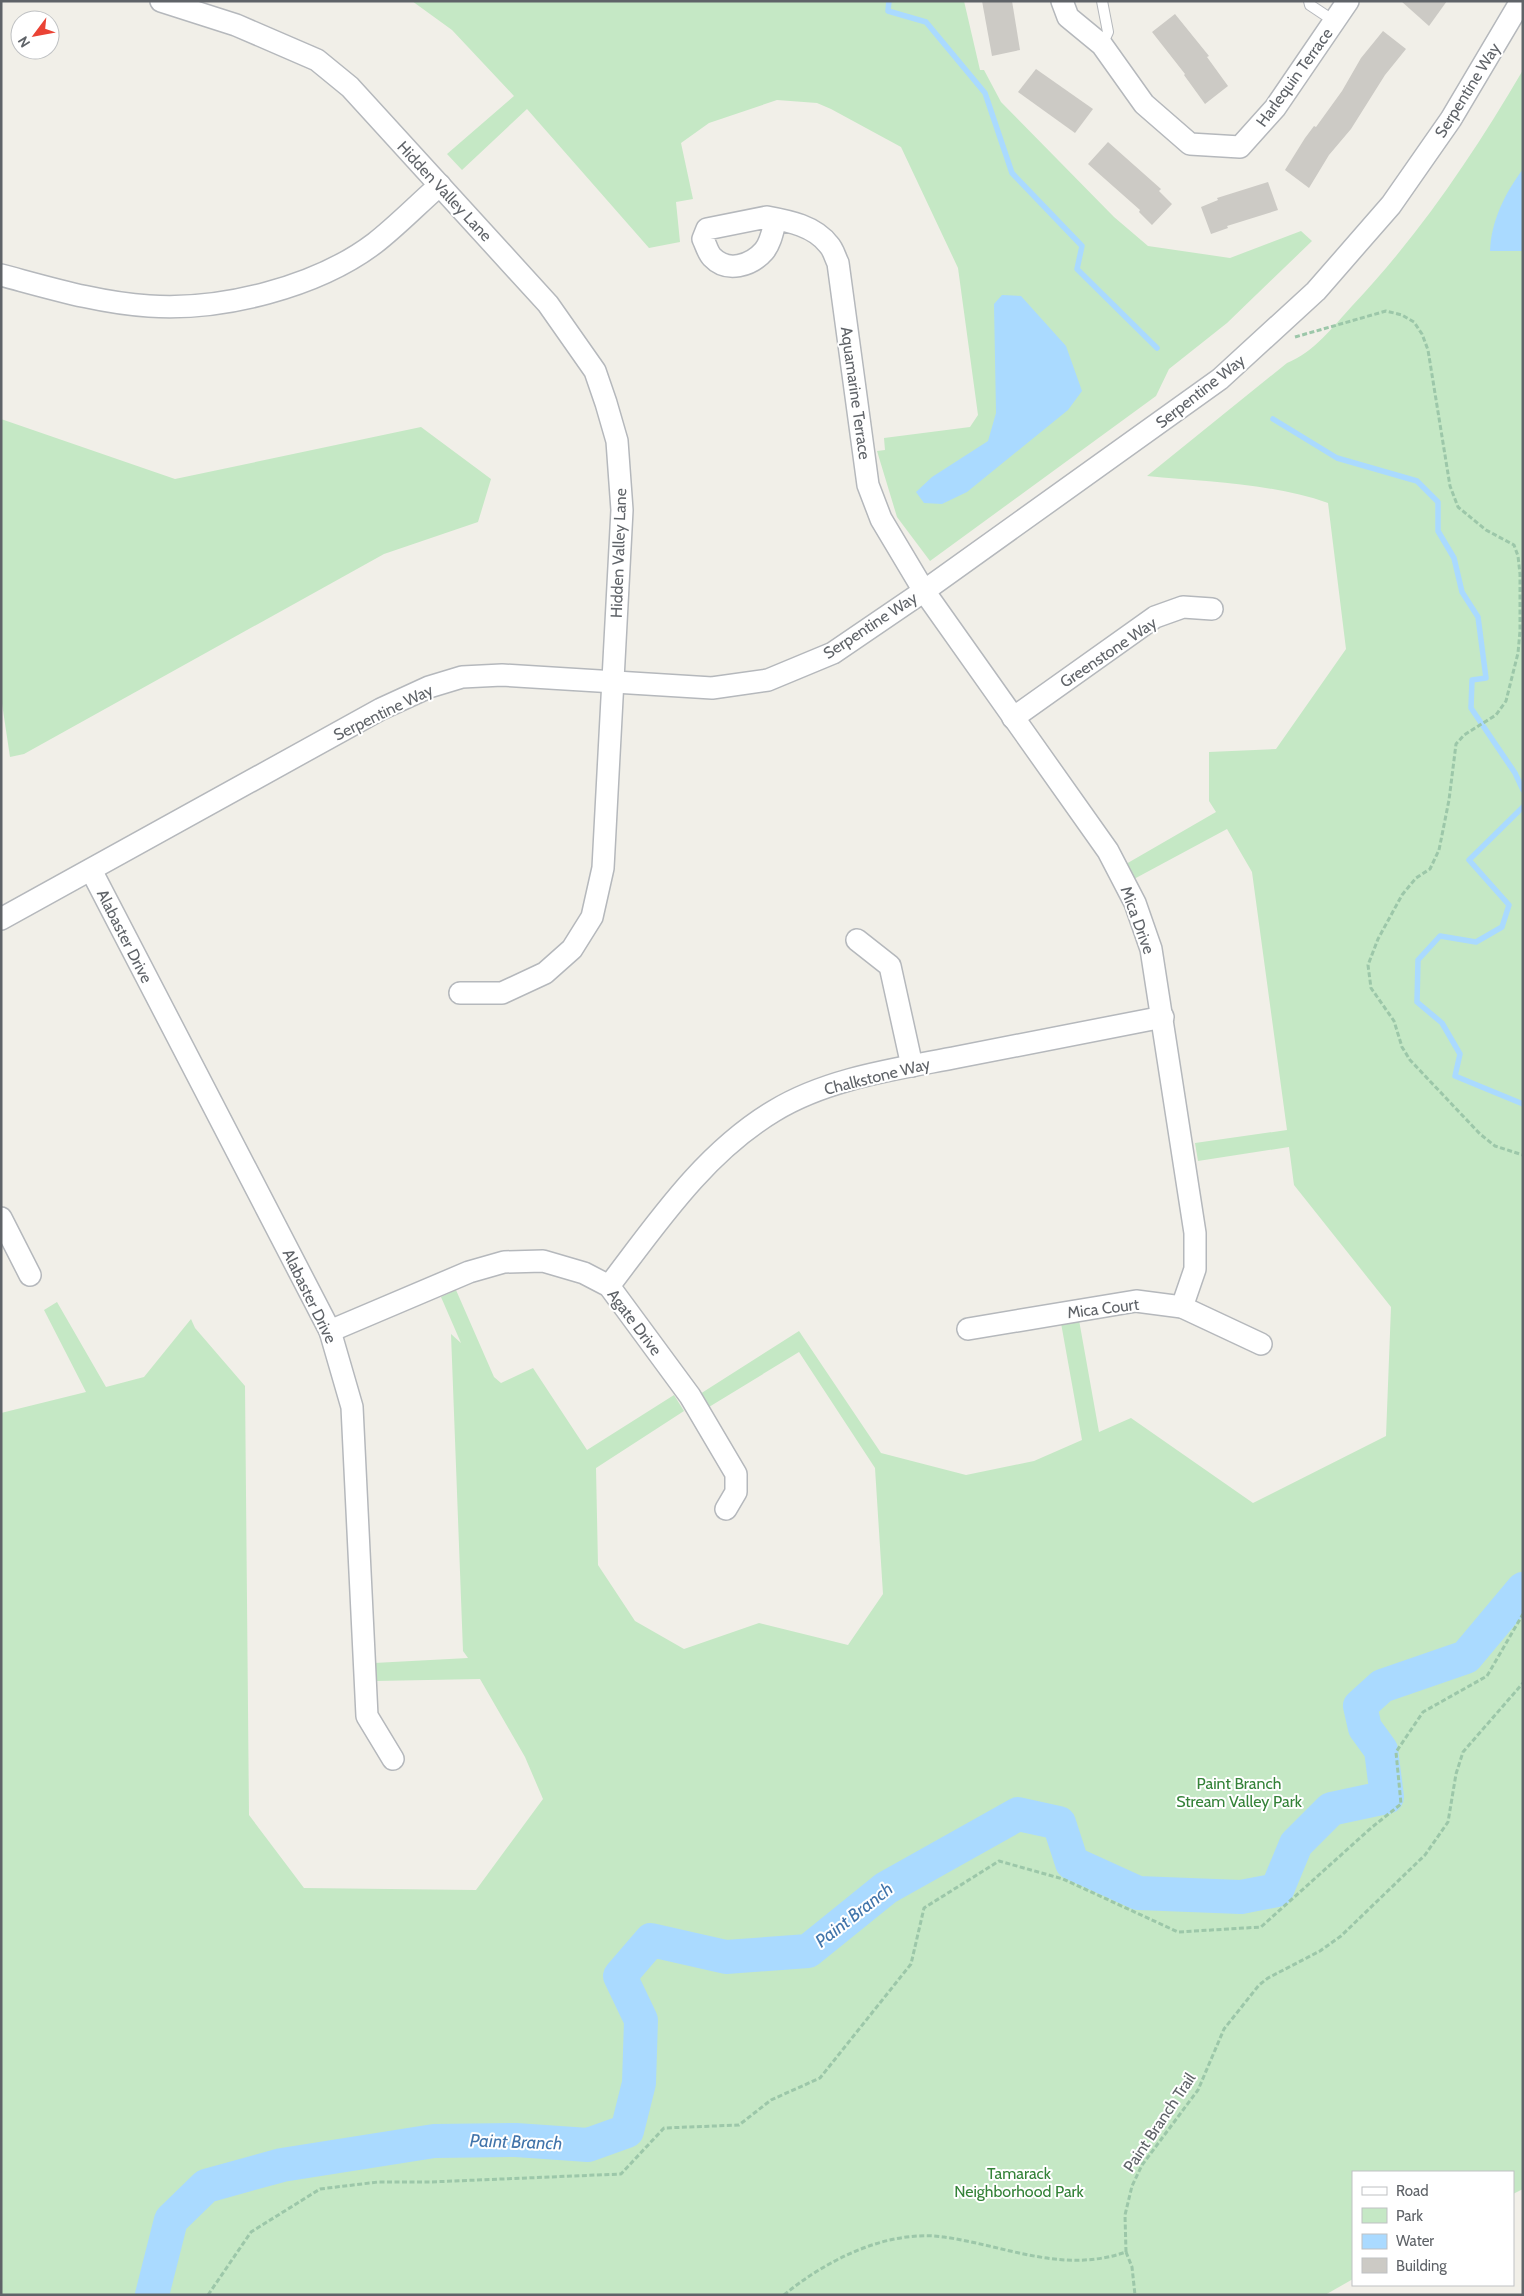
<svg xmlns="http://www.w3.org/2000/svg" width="1524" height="2296" viewBox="0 0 1524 2296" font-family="Cabin,sans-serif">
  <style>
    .green { fill: #c5e8c5 }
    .water { fill: #aadaff }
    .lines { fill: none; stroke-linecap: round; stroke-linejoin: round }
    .stream { stroke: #aadaff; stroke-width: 5.5 }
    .river { stroke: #aadaff; stroke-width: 34 }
    .building { fill: #cccac5 }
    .lane-casing { stroke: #b5b8bc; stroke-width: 12 }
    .street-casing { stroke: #b5b8bc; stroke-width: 24 }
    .path { stroke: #9cc7a9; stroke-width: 3; stroke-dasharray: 5 2.5; stroke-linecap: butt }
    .lane { stroke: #fff; stroke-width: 10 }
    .street { stroke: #fff; stroke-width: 21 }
    .labels { text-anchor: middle; stroke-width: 4; stroke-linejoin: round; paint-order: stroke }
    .street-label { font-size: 16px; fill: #5f6368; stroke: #fff }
    .park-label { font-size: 16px; fill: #348238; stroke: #fff }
    .water-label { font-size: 18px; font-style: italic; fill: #4174aa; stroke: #fff }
  </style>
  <rect width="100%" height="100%" fill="#f1efe8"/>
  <g class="green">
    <polygon points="412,1 964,1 980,70 984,70 1001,102 1114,217 1148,246 1230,258 1301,231 1312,241 1227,323 1169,369 1156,396 930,561 897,517 877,451 885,450 884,438 970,427 978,415 958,268 901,147 831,109 817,103 777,100 709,123 681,143 693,199 676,202 680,242 649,248 527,109 462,170 447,154 514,96 452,30"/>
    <path d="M1523 70V2189L1513 2194V2172H1353V2279L1325 2295H1V1413L86 1392 44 1310 57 1302 106 1387 144 1377 191 1319 195 1328 245 1386 249 1815 304 1888 476 1890 543 1799 525 1757 480 1679 375 1681 374 1663 468 1658 463 1651 451 1334 461 1343 441 1297 456 1290 494 1377 501 1383 533 1368 587 1450 674 1395 684 1411 596 1468 598 1565 635 1621 684 1649 759 1623 848 1645 883 1594 875 1468 799 1352 709 1407 700 1394 799 1331 881 1453 966 1475 1034 1461 1082 1440 1061 1323 1079 1320 1099 1432 1131 1418 1253 1503 1386 1436 1391 1307 1294 1185 1289 1147 1198 1161 1195 1143 1287 1130 1252 872 1227 829 1134 879 1126 864 1216 812 1209 801V752L1276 749 1346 649 1328 503C1271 483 1207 482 1147 476L1287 363C1314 352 1333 327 1352 306 1420 234 1473 155 1523 70Z"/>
    <polygon points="1,419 175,479 421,427 491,479 478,522 384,554 24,754 10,757 1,697"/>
  </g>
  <g class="water">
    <path d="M1523 169V251H1490C1491 221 1505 193 1523 169Z"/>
    <polygon points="1002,295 1021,296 1066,346 1082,391 1068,410 967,492 942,504 924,503 916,492 932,477 988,441 996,413 994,304"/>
  </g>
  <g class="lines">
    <g class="stream">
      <polyline points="889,1 888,11 926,22 985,93 1012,173 1082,246 1077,269 1157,348"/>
      <polyline points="1273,419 1337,458 1417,481 1438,502 1438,531 1454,558 1462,592 1478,617 1486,678 1472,680 1471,708 1515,773 1523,790"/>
      <polyline points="1523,807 1469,860 1509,905 1502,927 1476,942 1440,936 1418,960 1417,1002 1442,1023 1460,1054 1455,1076 1523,1104"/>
    </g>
    <polyline class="river" points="152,2295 171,2220 206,2186 282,2165 434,2141 516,2140 588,2145 627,2131 639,2083 641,2020 620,1976 651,1940 726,1957 808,1951 886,1888 1018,1814 1059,1823 1072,1863 1138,1893 1241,1897 1277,1890 1296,1844 1331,1809 1387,1797 1381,1750 1365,1728 1360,1706 1382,1686 1466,1657 1523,1589"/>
  </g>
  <g class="building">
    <polygon points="982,1 1012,1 1020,50 992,56"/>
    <polygon points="1401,1 1447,1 1429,26"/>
    <polygon points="1175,14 1209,56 1207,57 1228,86 1205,104 1184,75 1185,74 1152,32"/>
    <polygon points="1383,31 1406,49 1385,75 1351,129 1329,155 1309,188 1285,170 1305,138 1314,126 1316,127 1342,91 1361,58"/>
    <polygon points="1036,69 1093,109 1075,133 1018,92"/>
    <polygon points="1108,142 1161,189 1159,191 1172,204 1152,225 1139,212 1140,210 1088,164"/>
    <polygon points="1268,182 1278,210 1227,226 1228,228 1211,234 1201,207 1218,200 1217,198"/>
  </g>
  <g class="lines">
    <defs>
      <g id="lane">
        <polyline points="1309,1 1310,5 1334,21"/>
        <polyline points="1102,45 1108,32 1102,1"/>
      </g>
      <g id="street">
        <polyline points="161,1 236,25 317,60 350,87 548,304 595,371 606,403 617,441 622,510 603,868 592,917 572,949 545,973 502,993 460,993"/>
        <polyline points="1062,1 1068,17 1102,45 1144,104 1190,144 1240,147 1275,108 1348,1"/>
        <path d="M776 219C773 229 771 243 764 251 751 266 727 273 712 257 708 253 706 245 703 239L707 229 767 217C789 221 815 226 829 245 833 249 835 257 838 263L868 485 881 519 924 591 1108 851 1135 903 1151 949 1195 1233V1269L1182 1307"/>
        <path d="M1 275C50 288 99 303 149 306 222 311 317 287 375 243 398 225 418 204 440 185"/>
        <polyline points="1013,718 1155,617 1183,607 1212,609"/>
        <polyline points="91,870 330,1331 352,1407 367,1716 393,1759"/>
        <polyline points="1,919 381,709 429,687 462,677 502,675 712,688 768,680 833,653 924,591 1220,379 1316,291 1391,205 1451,119 1521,1"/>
        <polyline points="857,940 890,966 912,1066"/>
        <polyline points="1,1218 30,1275"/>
        <path d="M609 1286C657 1223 704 1153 774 1111 828 1078 897 1069 958 1057 1026 1044 1094 1030 1163 1017"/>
        <polyline points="968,1329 1136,1301 1182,1307 1261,1344"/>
        <polyline points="330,1331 469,1272 504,1262 543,1261 584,1273 609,1286 690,1396 736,1474 736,1492 726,1509"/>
      </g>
    </defs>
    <use href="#lane" class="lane-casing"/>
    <use href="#street" class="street-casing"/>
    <g class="path">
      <polyline points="1295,337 1386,311 1402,315 1414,322 1422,334 1428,350 1450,486 1458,507 1486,530 1514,545 1518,556 1520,574 1520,631 1518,653 1506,701 1496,715 1464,735 1456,744 1449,800 1439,850 1430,869 1416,878 1402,895 1378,939 1368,965 1371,988 1394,1021 1402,1047 1410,1060 1480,1134 1495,1146 1523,1155"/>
      <polyline points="1126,2252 1132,2267 1135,2295"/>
      <polyline points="208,2295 251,2232 320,2189 378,2182 430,2182 621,2174 664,2128 739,2125 771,2100 820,2078 911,1964 924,1908 999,1861 1063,1879 1178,1932 1261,1927 1371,1828 1401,1804 1396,1752 1423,1712 1487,1676 1523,1614"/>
      <path d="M784 2295C826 2260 888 2229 944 2237 1007 2246 1062 2274 1126 2252L1125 2215 1132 2186 1142 2165 1198 2090 1224 2029 1259 1985 1268 1978 1320 1951 1341 1936 1425 1855 1448 1822 1456 1774 1463 1752 1523 1683"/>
    </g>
    <use href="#lane" class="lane"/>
    <use href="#street" class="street"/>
  </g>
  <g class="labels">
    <g class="street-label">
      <text transform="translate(1294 77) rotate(-54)" y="6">Harlequin Terrace</text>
      <text transform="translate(1467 90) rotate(-58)" y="6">Serpentine Way</text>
      <text transform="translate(445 191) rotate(47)" y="6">Hidden Valley Lane</text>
      <text transform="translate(1200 391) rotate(-38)" y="6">Serpentine Way</text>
      <text transform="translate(856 393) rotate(82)" y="6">Aquamarine Terrace</text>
      <text transform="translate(618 553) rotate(-88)" y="6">Hidden Valley Lane</text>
      <text transform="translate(870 625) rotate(-33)" y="6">Serpentine Way</text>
      <text transform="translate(1108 652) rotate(-34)" y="6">Greenstone Way</text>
      <text transform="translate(383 712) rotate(-26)" y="6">Serpentine Way</text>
      <text transform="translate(1138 920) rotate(70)" y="6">Mica Drive</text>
      <text transform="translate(125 936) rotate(63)" y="6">Alabaster Drive</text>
      <text transform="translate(877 1076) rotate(-14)" y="6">Chalkstone Way</text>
      <text transform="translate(310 1296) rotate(64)" y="6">Alabaster Drive</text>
      <text transform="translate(1103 1308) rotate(-7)" y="6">Mica Court</text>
      <text transform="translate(635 1322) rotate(53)" y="6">Agate Drive</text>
      <text transform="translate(1159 2122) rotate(-56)" y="6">Paint Branch Trail</text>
    </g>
    <g class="park-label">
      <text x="1239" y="1789">Paint Branch<tspan x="1239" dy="18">Stream Valley Park</tspan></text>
      <text x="1019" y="2179">Tamarack<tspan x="1019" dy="18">Neighborhood Park</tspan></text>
    </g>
    <g class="water-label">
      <text transform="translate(854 1915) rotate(-38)" y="6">Paint Branch</text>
      <text transform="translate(516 2142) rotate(2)" y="6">Paint Branch</text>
    </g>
  </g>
  <rect width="1524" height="2296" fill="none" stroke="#5f6368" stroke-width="5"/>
  <rect x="1352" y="2171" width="162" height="115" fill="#ffffff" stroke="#bfc1c3"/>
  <rect x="1362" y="2187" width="25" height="8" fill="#ffffff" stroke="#bfc1c3"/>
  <text x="1396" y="2196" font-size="15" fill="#5f6368">Road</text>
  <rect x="1362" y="2208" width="25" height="15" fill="#c5e8c5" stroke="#bfc1c3"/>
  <text x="1396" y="2221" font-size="15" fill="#5f6368">Park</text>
  <rect x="1362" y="2234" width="25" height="15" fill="#aadaff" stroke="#bfc1c3"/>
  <text x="1396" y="2246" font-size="15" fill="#5f6368">Water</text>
  <rect x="1362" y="2258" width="25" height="15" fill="#cccac5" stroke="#bfc1c3"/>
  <text x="1396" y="2271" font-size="15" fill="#5f6368">Building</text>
  <g transform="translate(35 35) rotate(238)"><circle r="24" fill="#ffffff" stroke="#bfc1c3"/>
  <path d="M0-4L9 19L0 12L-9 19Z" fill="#ea4335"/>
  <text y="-8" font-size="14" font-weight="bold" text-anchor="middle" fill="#5f6368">N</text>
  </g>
</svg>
